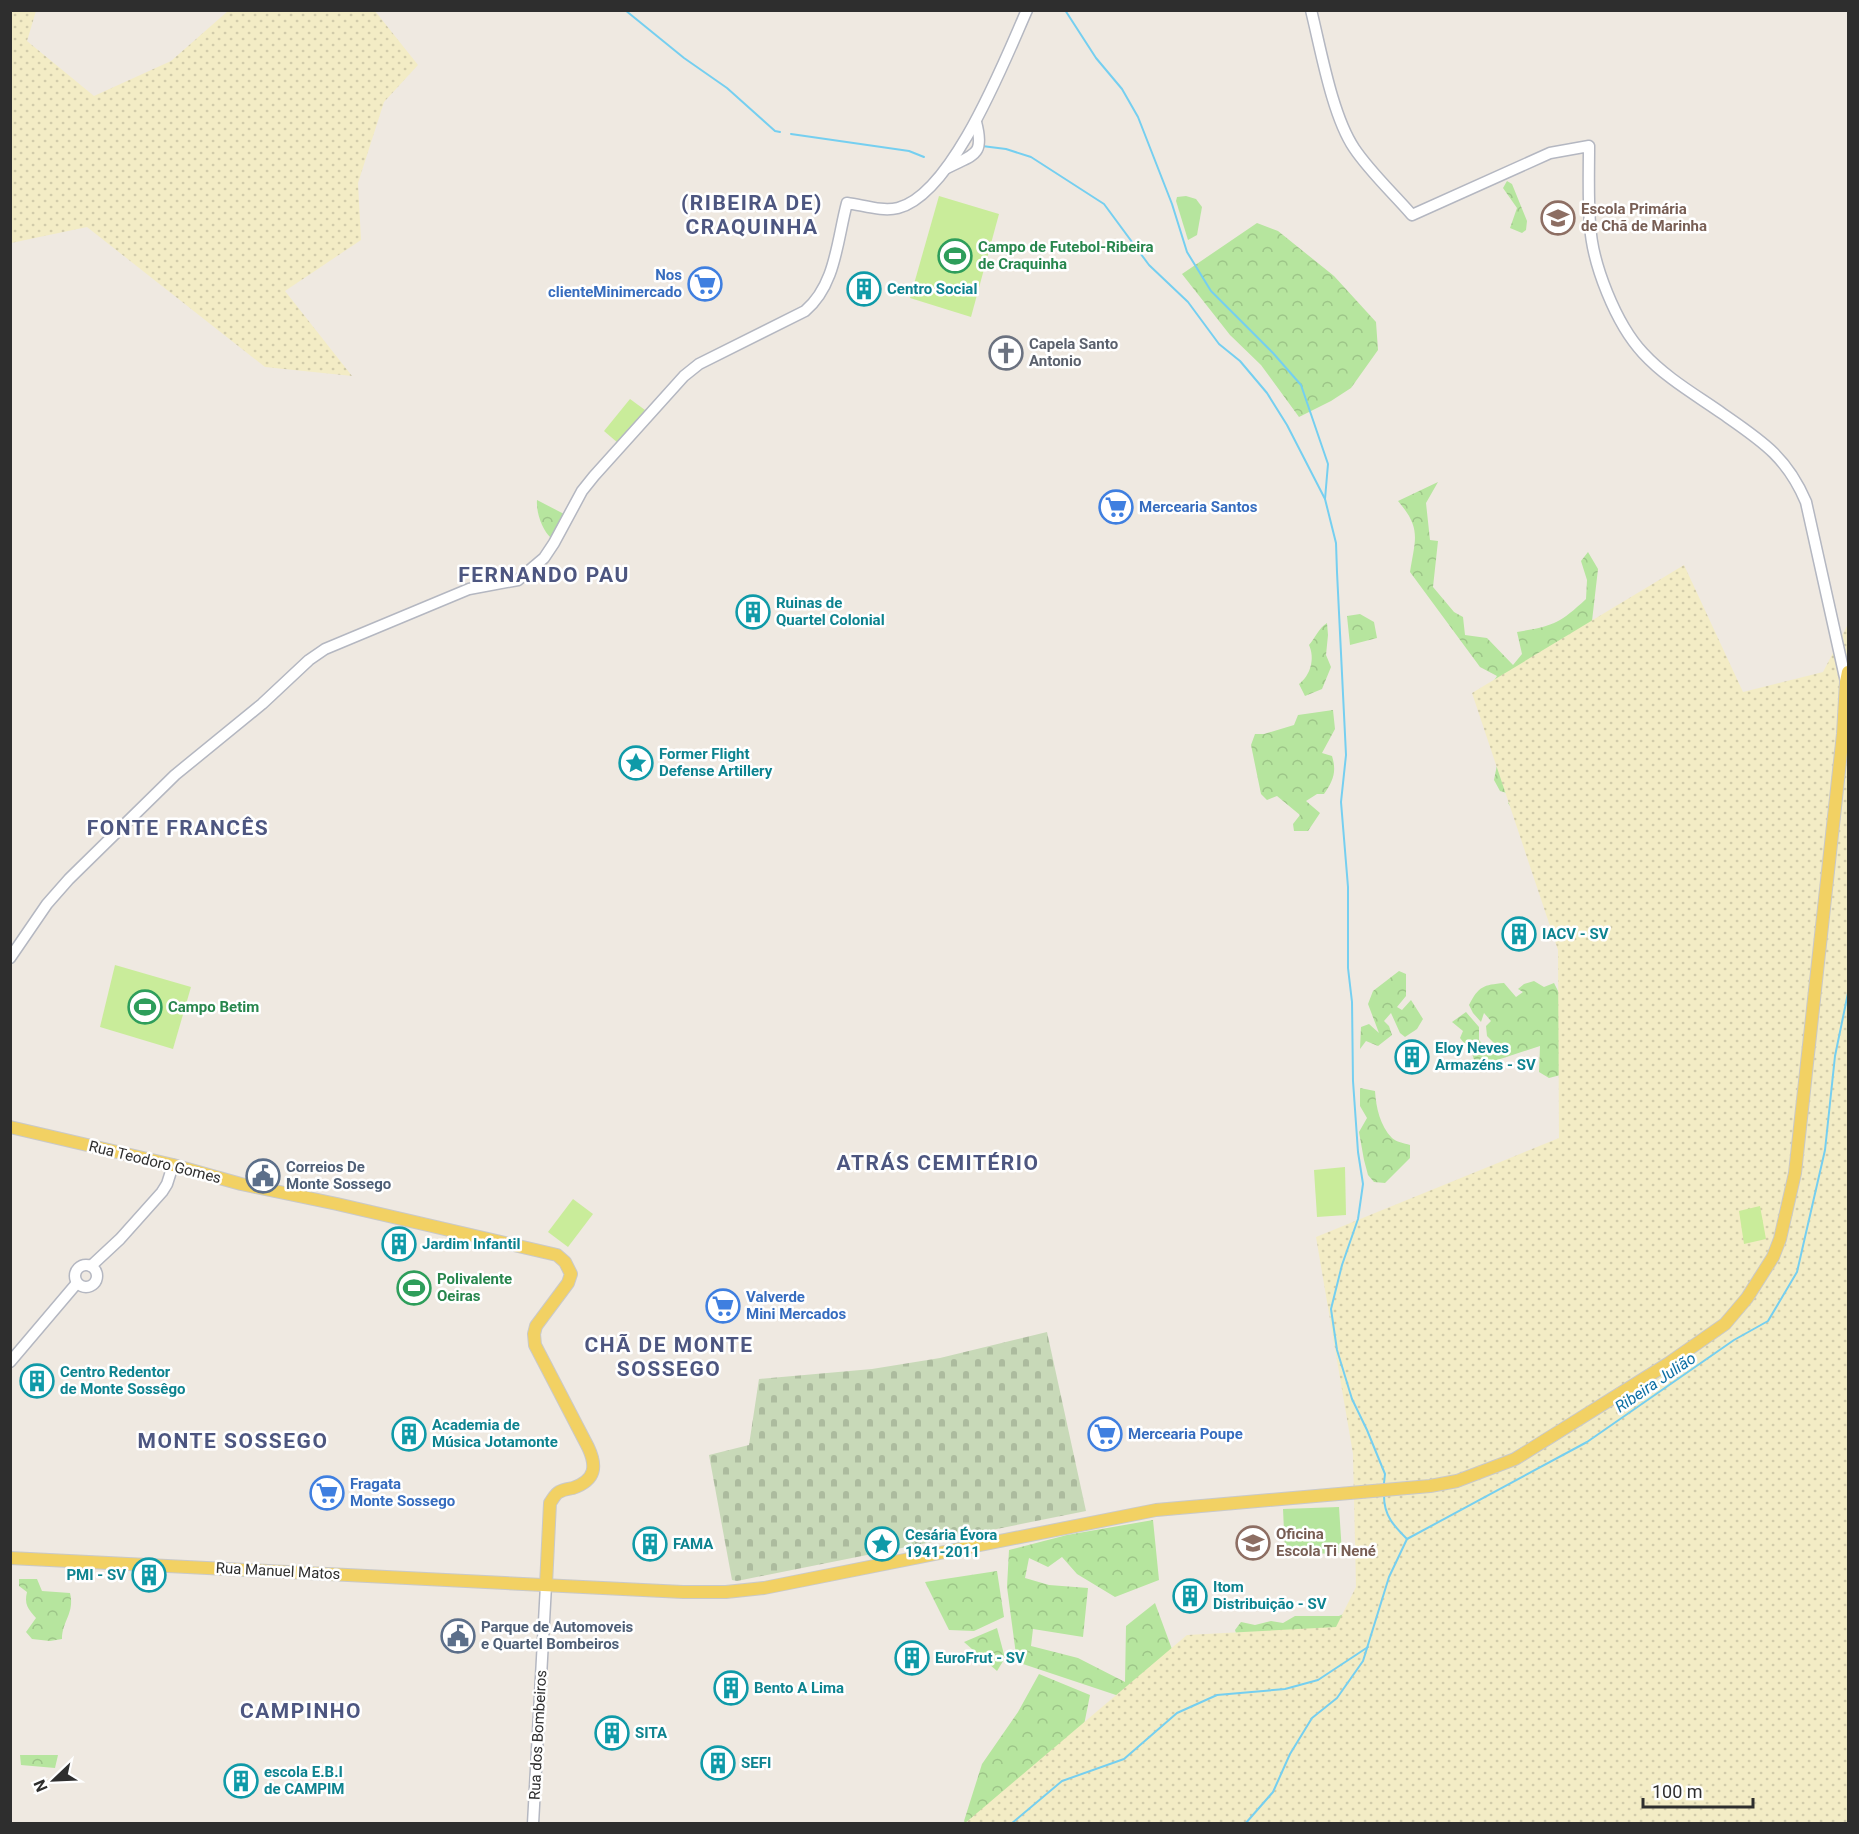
<svg xmlns="http://www.w3.org/2000/svg" width="1859" height="1834" viewBox="0 0 1859 1834" font-family="Roboto,sans-serif">
  <style>
    .grass { fill: #b6e59e }
    .forest { fill: url(#forest-crowns) }
    .sand { fill: url(#sand-dots) }
    .cemetery { fill: url(#cemetery-stones) }
    .pitch { fill: #c9ec9a }
    .lines { fill: none; stroke-linecap: round; stroke-linejoin: round }
    .stream { stroke: #75cff0; stroke-width: 2 }
    .minor-casing { stroke: #b4b7c1; stroke-width: 13 }
    .major-casing { stroke: #c9c9c9; stroke-width: 14 }
    .minor { stroke: #fff; stroke-width: 10 }
    .major { stroke: #f2d163; stroke-width: 12 }
    .labels { text-anchor: middle; stroke-width: 5; stroke-linejoin: round; paint-order: stroke }
    .education-label { font-size: 15px; font-weight: bold; fill: #785e54; stroke: #fff; text-anchor: start }
    .leisure-label { font-size: 15px; font-weight: bold; fill: #27864d; stroke: #fff; text-anchor: start }
    .shop-label { font-size: 15px; font-weight: bold; fill: #366cbe; stroke: #fff; text-anchor: start }
    .culture-label { font-size: 15px; font-weight: bold; fill: #0d838f; stroke: #fff; text-anchor: start }
    .worship-label { font-size: 15px; font-weight: bold; fill: #5b616d; stroke: #fff; text-anchor: start }
    .street-label { font-size: 15px; fill: #2e2e2e; stroke: #fff }
    .service-label { font-size: 15px; font-weight: bold; fill: #4e5e75; stroke: #fff; text-anchor: start }
    .water-label { font-size: 16px; font-style: italic; fill: #0d6fa3; stroke: #fff }
    .district-label { font-size: 21px; font-weight: bold; letter-spacing: 1.5px; fill: #4d5680; stroke: #fff }
  </style>
  <defs>
    <pattern id="forest-crowns" width="20" height="18" patternUnits="userSpaceOnUse" patternTransform="scale(1.5)"><rect width="20" height="18" fill="#b6e59e"/><path d="M2 6a3 3 0 1 1 6 0M12 15a3 3 0 1 1 6 0" fill="none" stroke="#9dc588"/></pattern>
    <pattern id="sand-dots" width="8" height="8" patternUnits="userSpaceOnUse" patternTransform="scale(1.5)"><rect width="8" height="8" fill="#f3ecc5"/><path d="M2 2h.1M6 6h.1" fill="none" stroke="#d1cbaa" stroke-width="1.8" stroke-linecap="round"/></pattern>
    <pattern id="cemetery-stones" width="16" height="16" patternUnits="userSpaceOnUse" patternTransform="scale(1.5)"><rect width="16" height="16" fill="#c8d9b8"/><path d="M2 7V4a2 2 0 0 1 4 0v3zM10 15v-3a2 2 0 0 1 4 0v3z" fill="#acbb9e"/></pattern>
  </defs>
  <rect width="100%" height="100%" fill="#efe9e1"/>
  <g class="grass">
    <polygon points="1186,196 1196,199 1202,207 1197,235 1188,240 1176,201 1177,197"/>
    <polygon points="1339,1507 1342,1553 1307,1554 1304,1550 1285,1552 1283,1509"/>
  </g>
  <g class="forest">
    <polygon points="1507,181 1512,184 1527,221 1526,230 1522,233 1510,228 1517,208 1503,188"/>
    <polygon points="1257,223 1278,231 1334,276 1376,322 1378,350 1351,388 1331,401 1299,417 1261,365 1230,335 1182,274"/>
    <path d="M1438 482 1426 503 1430 540 1438 541 1433 587 1454 612 1463 617 1465 635 1487 638 1513 665 1522 654 1517 632C1553 626 1559 624 1586 599L1587 580 1581 561 1588 552 1598 569 1592 621 1526 830 1508 803 1517 796 1500 791 1494 780 1500 750 1489 688 1497 676 1480 667 1410 572C1415 539 1422 529 1398 501Z"/>
    <path d="M537 500 564 514 551 538C542 530 536 512 537 500Z"/>
    <polygon points="1360,614 1374,622 1377,638 1350,645 1347,616"/>
    <path d="M1327 623 1328 635 1326 655 1331 667 1322 689 1305 696 1299 684C1311 675 1315 658 1309 645 1316 637 1318 629 1327 623Z"/>
    <path d="M1333 710 1335 729 1322 753 1332 756C1337 772 1333 781 1324 794H1317L1306 801 1320 813 1308 831H1294L1293 824 1300 815 1277 796 1267 800 1261 794 1251 745 1255 734H1264L1294 725 1298 715Z"/>
    <polygon points="1399,971 1406,974 1406,996 1397,1007 1402,1010 1411,1000 1423,1019 1417,1029 1405,1037 1400,1033 1391,1013 1384,1021 1389,1026 1392,1035 1378,1046 1366,1041 1360,1049 1361,1027 1369,1024 1379,1033 1368,1004 1373,991"/>
    <path d="M1534 981 1544 987 1554 983 1560 995 1572 1072 1549 1078 1539 1072 1540 1046 1476 1067 1472 1053 1460 1038 1463 1031 1452 1022 1466 1012 1479 1027V1040L1488 1050 1493 1042 1487 1036 1486 1026 1491 1021 1484 1013 1481 1022 1473 1013 1469 1005C1479 986 1483 985 1504 983L1516 997 1523 992 1518 989 1524 984Z"/>
    <path d="M1360 1088 1375 1091C1376 1107 1380 1126 1392 1138 1396 1142 1404 1143 1410 1145V1158L1385 1183 1374 1182 1368 1175 1364 1160 1359 1132 1367 1118 1360 1106Z"/>
    <polygon points="1153,1520 1159,1580 1115,1597 1077,1574 1062,1557 1048,1567 1029,1558 1025,1578 1049,1585 1088,1588 1083,1637 1033,1629 1031,1646 1078,1658 1125,1682 1126,1626 1155,1603 1173,1652 1125,1698 1017,1662 1007,1587 1009,1550 1067,1535"/>
    <polygon points="997,1571 1004,1617 974,1631 949,1630 925,1582"/>
    <path d="M19 1579H37L42 1591 70 1593C75 1613 62 1621 62 1639L50 1641 32 1639 26 1632 36 1618C28 1609 24 1604 27 1592L19 1586Z"/>
    <polygon points="1359,1607 1364,1639 1238,1639 1235,1630 1241,1622 1255,1625 1271,1621 1283,1623 1295,1616 1339,1616"/>
    <polygon points="997,1628 1005,1658 997,1671 964,1642"/>
    <polygon points="1039,1674 1090,1695 1080,1745 965,1823 964,1821 982,1764 1018,1712"/>
    <polygon points="20,1755 58,1755 55,1768 21,1765"/>
  </g>
  <g class="sand">
    <polygon points="10,11 36,11 27,41 94,96 171,61 228,11 375,11 418,65 384,102 358,183 361,240 285,291 352,376 265,367 87,227 11,243"/>
    <polygon points="1684,565 1743,692 1823,672 1848,624 1848,1823 964,1824 1187,1635 1336,1627 1356,1587 1353,1454 1316,1237 1559,1138 1558,950 1472,693"/>
  </g>
  <polygon class="cemetery" points="1047,1332 1086,1511 737,1581 732,1580 709,1455 749,1445 759,1379 872,1369 940,1358"/>
  <g class="pitch">
    <polygon points="939,196 999,214 971,317 910,298"/>
    <polygon points="630,399 645,410 618,443 604,431"/>
    <polygon points="115,965 191,987 173,1049 100,1027"/>
    <polygon points="1345,1167 1346,1215 1317,1217 1314,1170"/>
    <polygon points="573,1199 593,1214 568,1247 548,1232"/>
    <polygon points="1760,1206 1766,1239 1744,1244 1739,1211"/>
  </g>
  <g class="lines">
    <g class="stream">
      <polyline points="625,10 684,58 727,88 775,131 780,132"/>
      <polyline points="1065,10 1096,58 1122,89 1138,117 1172,204 1187,252 1211,291 1273,353 1301,385 1328,464 1325,499"/>
      <polyline points="791,134 909,151 924,157"/>
      <polyline points="982,146 1006,149 1031,157 1104,204 1149,265 1188,302 1219,344 1240,361 1267,393 1287,425 1325,499 1336,543 1337,572 1346,755 1341,802 1348,887 1348,968 1352,1002 1353,1081 1358,1152 1363,1184 1358,1219 1342,1265 1331,1309 1337,1350 1352,1399 1367,1430 1385,1474 1384,1483"/>
      <path d="M1384 1496C1384 1516 1394 1526 1407 1539"/>
      <polyline points="1011,1824 1062,1781 1124,1759 1177,1713 1217,1695 1285,1689 1318,1680 1368,1647"/>
      <polyline points="1245,1824 1273,1792 1290,1754 1312,1718 1337,1698 1363,1661 1389,1577 1407,1539 1587,1442 1734,1340 1768,1321 1797,1272 1825,1150 1835,1056 1848,993"/>
    </g>
    <defs>
      <g id="minor">
        <path d="M1311 10C1321 50 1332 115 1354 148 1370 172 1393 193 1412 215L1550 153 1589 146C1589 172 1588 198 1590 224 1592 264 1616 324 1643 353 1666 378 1696 395 1723 414 1762 441 1787 457 1806 502L1846 682"/>
        <path d="M947 168C974 154 985 156 976 122"/>
        <path d="M10 958 47 904 69 879 175 775 262 704 309 660 325 649 469 589 518 580 544 558 554 543 582 491 594 476 684 376 699 364 805 311C836 285 837 240 847 203 863 205 882 212 898 208 953 194 1005 59 1027 10"/>
        <circle cx="86" cy="1276" r="11"/>
        <polyline points="91,1266 120,1239 162,1192 167,1184 173,1165"/>
        <polyline points="10,1362 77,1283"/>
        <polyline points="533,1824 546,1585"/>
      </g>
      <g id="major">
        <path d="M10 1127 173 1165 241 1184 337 1204 557 1255 565 1262 571 1274 568 1283 536 1326 534 1334 535 1345 588 1447C597 1466 596 1480 573 1488 568 1489 564 1489 559 1492 555 1494 553 1499 550 1503L546 1585"/>
        <polyline points="10,1558 683,1592 726,1592 764,1588 1156,1510 1430,1486 1457,1481 1515,1459 1669,1363 1725,1324 1747,1298 1773,1257 1780,1239 1795,1173 1843,734 1846,682 1848,672"/>
      </g>
    </defs>
    <use href="#minor" class="minor-casing"/>
    <use href="#major" class="major-casing"/>
    <use href="#minor" class="minor"/>
    <use href="#major" class="major"/>
  </g>
  <defs>
    <symbol id="school-ring" viewBox="-11 -11 22 22"><circle r="9.5" fill="#fff" stroke="#8d6e63" stroke-width="1.5"/><path d="M0-5L7-2L0 1L-7-2ZM-4 1L0 2.5L4 1V4Q0 6-4 4Z" fill="#8d6e63"/></symbol>
    <symbol id="stadium-ring" viewBox="-11 -11 22 22"><circle r="9.5" fill="#fff" stroke="#2e9e5b" stroke-width="1.5"/><path d="M0-5a6.5 5 0 1 0 0 10a6.5 5 0 1 0 0-10ZM-3.5-1.8h7v3.6h-7Z" fill="#2e9e5b"/></symbol>
    <symbol id="supermarket-ring" viewBox="-11 -11 22 22"><circle r="9.5" fill="#fff" stroke="#3f7fe0" stroke-width="1.5"/><path d="M-6-5.5h2.5l.6 2H6L4.5 2H-2.5L-4.4-4H-6ZM-1.5 3.2a1.3 1.3 0 1 0 .1 0ZM3 3.2a1.3 1.3 0 1 0 .1 0Z" fill="#3f7fe0"/></symbol>
    <symbol id="building-ring" viewBox="-11 -11 22 22"><circle r="9.5" fill="#fff" stroke="#0f9aa8" stroke-width="1.5"/><path d="M-4-6H4V6H1V3H-1V6H-4ZM-2.5-4.3h1.7v1.8h-1.7ZM.8-4.3h1.7v1.8H.8ZM-2.5-1h1.7V.8h-1.7ZM.8-1h1.7V.8H.8Z" fill="#0f9aa8"/></symbol>
    <symbol id="church-ring" viewBox="-11 -11 22 22"><circle r="9.5" fill="#fff" stroke="#6b7280" stroke-width="1.5"/><path d="M-1.2-6h2.4v3.5h3.3v2.4h-3.3V6h-2.4V-.1h-3.3v-2.4h3.3Z" fill="#6b7280"/></symbol>
    <symbol id="sight-ring" viewBox="-11 -11 22 22"><circle r="9.5" fill="#fff" stroke="#0f9aa8" stroke-width="1.5"/><path d="M0-6L1.8-2.2L6-1.7L2.9 1.2L3.7 5.4L0 3.3L-3.7 5.4L-2.9 1.2L-6-1.7L-1.8-2.2Z" fill="#0f9aa8"/></symbol>
    <symbol id="civic-ring" viewBox="-11 -11 22 22"><circle r="9.5" fill="#fff" stroke="#5c6f8a" stroke-width="1.5"/><path d="M-.6-6.5H3V-4.5H.6V-3L4-1V1h2V6H-6V1h2V-1L-.6-3ZM-1.2 2.5V6h2.4V2.5Z" fill="#5c6f8a"/></symbol>
  </defs>
  <g fill-rule="evenodd">
    <use href="#school-ring" x="1539" y="199" width="38" height="38"/>
    <use href="#stadium-ring" x="936" y="237" width="38" height="38"/>
    <use href="#supermarket-ring" x="686" y="265" width="38" height="38"/>
    <use href="#building-ring" x="845" y="270" width="38" height="38"/>
    <use href="#church-ring" x="987" y="334" width="38" height="38"/>
    <use href="#supermarket-ring" x="1097" y="488" width="38" height="38"/>
    <use href="#building-ring" x="734" y="593" width="38" height="38"/>
    <use href="#sight-ring" x="617" y="744" width="38" height="38"/>
    <use href="#building-ring" x="1500" y="915" width="38" height="38"/>
    <use href="#stadium-ring" x="126" y="988" width="38" height="38"/>
    <use href="#building-ring" x="1393" y="1038" width="38" height="38"/>
    <use href="#civic-ring" x="244" y="1157" width="38" height="38"/>
    <use href="#building-ring" x="380" y="1225" width="38" height="38"/>
    <use href="#stadium-ring" x="395" y="1269" width="38" height="38"/>
    <use href="#supermarket-ring" x="704" y="1287" width="38" height="38"/>
    <use href="#building-ring" x="18" y="1362" width="38" height="38"/>
    <use href="#building-ring" x="390" y="1415" width="38" height="38"/>
    <use href="#supermarket-ring" x="1086" y="1415" width="38" height="38"/>
    <use href="#supermarket-ring" x="308" y="1474" width="38" height="38"/>
    <use href="#school-ring" x="1234" y="1524" width="38" height="38"/>
    <use href="#building-ring" x="631" y="1525" width="38" height="38"/>
    <use href="#sight-ring" x="863" y="1525" width="38" height="38"/>
    <use href="#building-ring" x="130" y="1556" width="38" height="38"/>
    <use href="#building-ring" x="1171" y="1577" width="38" height="38"/>
    <use href="#civic-ring" x="439" y="1617" width="38" height="38"/>
    <use href="#building-ring" x="893" y="1639" width="38" height="38"/>
    <use href="#building-ring" x="712" y="1669" width="38" height="38"/>
    <use href="#building-ring" x="593" y="1714" width="38" height="38"/>
    <use href="#building-ring" x="699" y="1744" width="38" height="38"/>
    <use href="#building-ring" x="222" y="1762" width="38" height="38"/>
  </g>
  <g class="labels">
    <g class="education-label">
      <text x="1581" y="214">Escola Primária<tspan x="1581" dy="17">de Chã de Marinha</tspan></text>
      <text x="1276" y="1539">Oficina<tspan x="1276" dy="17">Escola Ti Nené</tspan></text>
    </g>
    <g class="leisure-label">
      <text x="978" y="252">Campo de Futebol-Ribeira<tspan x="978" dy="17">de Craquinha</tspan></text>
      <text x="168" y="1012">Campo Betim</text>
      <text x="437" y="1284">Polivalente<tspan x="437" dy="17">Oeiras</tspan></text>
    </g>
    <g class="shop-label">
      <text x="682" y="280" text-anchor="end">Nos<tspan x="682" dy="17">clienteMinimercado</tspan></text>
      <text x="1139" y="512">Mercearia Santos</text>
      <text x="746" y="1302">Valverde<tspan x="746" dy="17">Mini Mercados</tspan></text>
      <text x="1128" y="1439">Mercearia Poupe</text>
      <text x="350" y="1489">Fragata<tspan x="350" dy="17">Monte Sossego</tspan></text>
    </g>
    <g class="culture-label">
      <text x="887" y="294">Centro Social</text>
      <text x="776" y="608">Ruinas de<tspan x="776" dy="17">Quartel Colonial</tspan></text>
      <text x="659" y="759">Former Flight<tspan x="659" dy="17">Defense Artillery</tspan></text>
      <text x="1542" y="939">IACV - SV</text>
      <text x="1435" y="1053">Eloy Neves<tspan x="1435" dy="17">Armazéns - SV</tspan></text>
      <text x="422" y="1249">Jardim Infantil</text>
      <text x="60" y="1377">Centro Redentor<tspan x="60" dy="17">de Monte Sossêgo</tspan></text>
      <text x="432" y="1430">Academia de<tspan x="432" dy="17">Música Jotamonte</tspan></text>
      <text x="905" y="1540">Cesária Évora<tspan x="905" dy="17">1941-2011</tspan></text>
      <text x="673" y="1549">FAMA</text>
      <text x="126" y="1580" text-anchor="end">PMI - SV</text>
      <text x="1213" y="1592">Itom<tspan x="1213" dy="17">Distribuição - SV</tspan></text>
      <text x="935" y="1663">EuroFrut - SV</text>
      <text x="754" y="1693">Bento A Lima</text>
      <text x="635" y="1738">SITA</text>
      <text x="741" y="1768">SEFI</text>
      <text x="264" y="1777">escola E.B.I<tspan x="264" dy="17">de CAMPIM</tspan></text>
    </g>
    <g class="worship-label">
      <text x="1029" y="349">Capela Santo<tspan x="1029" dy="17">Antonio</tspan></text>
    </g>
    <g class="street-label">
      <text transform="translate(155 1162) rotate(14)" y="5">Rua Teodoro Gomes</text>
      <text transform="translate(278 1571) rotate(3)" y="5">Rua Manuel Matos</text>
      <text transform="translate(538 1735) rotate(-87)" y="5">Rua dos Bombeiros</text>
    </g>
    <g class="service-label">
      <text x="286" y="1172">Correios De<tspan x="286" dy="17">Monte Sossego</tspan></text>
      <text x="481" y="1632">Parque de Automoveis<tspan x="481" dy="17">e Quartel Bombeiros</tspan></text>
    </g>
    <g class="water-label">
      <text transform="translate(1655 1382) rotate(-34)" y="6">Ribeira Julião</text>
    </g>
    <g class="district-label">
      <text x="752" y="210">(RIBEIRA DE)<tspan x="752" dy="24">CRAQUINHA</tspan></text>
      <text x="544" y="582">FERNANDO PAU</text>
      <text x="178" y="835">FONTE FRANCÊS</text>
      <text x="938" y="1170">ATRÁS CEMITÉRIO</text>
      <text x="669" y="1352">CHÃ DE MONTE<tspan x="669" dy="24">SOSSEGO</tspan></text>
      <text x="233" y="1448">MONTE SOSSEGO</text>
      <text x="301" y="1718">CAMPINHO</text>
    </g>
  </g>
  <rect width="1859" height="1834" fill="none" stroke="#2e2e2e" stroke-width="24"/>
  <g transform="translate(54 1780) rotate(247)" stroke="#ffffff" stroke-width="4.5" paint-order="stroke">
  <path d="M0-4.5L10 22L0 15L-10 22Z" fill="#2e2e2e"/>
  <text y="-9" font-size="16" font-weight="bold" text-anchor="middle" fill="#2e2e2e">N</text>
  </g>
  <path d="M1643 1798v9h110v-9" fill="none" stroke="#2e2e2e" stroke-width="3"/>
  <text x="1652" y="1798" font-size="18" fill="#2e2e2e" stroke="#ffffff" stroke-width="4.5" paint-order="stroke">100 m</text>
</svg>
